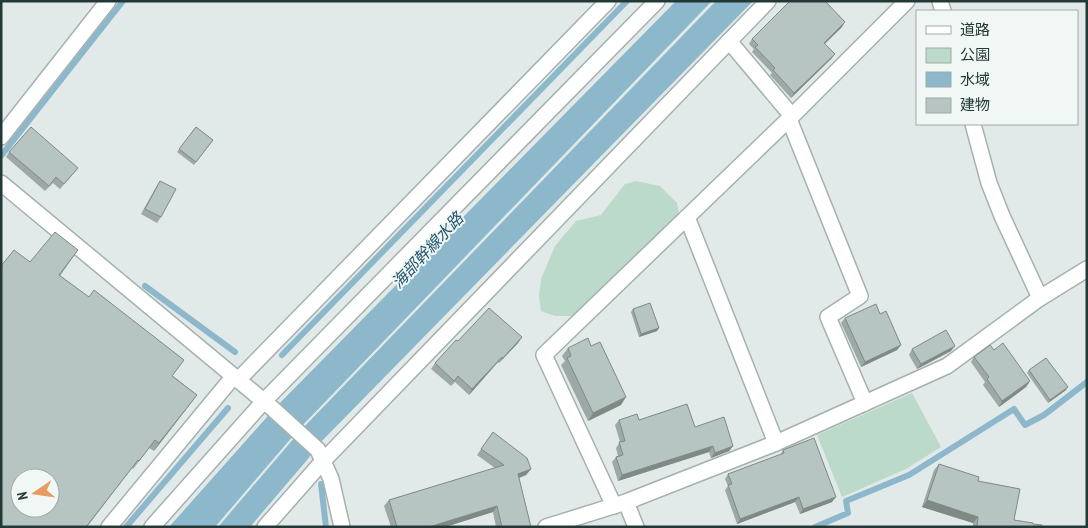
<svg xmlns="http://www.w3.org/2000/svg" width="1088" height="528" viewBox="0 0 1088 528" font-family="'PT Sans Narrow','Noto Sans JP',sans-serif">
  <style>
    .green { fill: #bbdac9 }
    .water { fill: #8db7cb }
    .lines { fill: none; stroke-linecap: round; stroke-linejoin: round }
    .stream { stroke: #8db7cb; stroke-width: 6 }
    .minor-casing { stroke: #a4b1af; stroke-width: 18 }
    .minor { stroke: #fff; stroke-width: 15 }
    .wall { fill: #9da9a6 }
    .shaded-wall { fill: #7f8a87 }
    .building { fill: #b6c5c1; stroke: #7f8a87; fill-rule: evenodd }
    .labels { text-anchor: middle; stroke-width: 4; stroke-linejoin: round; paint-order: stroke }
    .water-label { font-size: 16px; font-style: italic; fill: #225570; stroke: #f1f7f5 }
  </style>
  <rect width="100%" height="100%" fill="#e1eae8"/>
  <g class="green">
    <polygon points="636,181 660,186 677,203 679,214 572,316 555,316 541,311 539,296 541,279 555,246 576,221 601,215 625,184"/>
    <polygon points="912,393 941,447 906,469 842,497 817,435"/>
  </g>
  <g class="water">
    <polygon points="676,1 712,1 299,429 215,527 169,527 275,408"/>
    <polygon points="716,1 753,1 319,444 307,460 250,527 218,527 301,430"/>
  </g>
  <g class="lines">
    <g class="stream">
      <polyline points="1,156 123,1"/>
      <polyline points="145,286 235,352"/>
      <polyline points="282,355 627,1"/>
      <polyline points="321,484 326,527"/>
      <polyline points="126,527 228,408"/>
      <polyline points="815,527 848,513 846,501 909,475 1014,409 1025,425 1044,415 1087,382"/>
    </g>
    <defs>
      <g id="minor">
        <polyline points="940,1 943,11"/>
        <polyline points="729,41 792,116"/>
        <polyline points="789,119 860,296 828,317 865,403"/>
        <polyline points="973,124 989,183 1002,216 1040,298"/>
        <polyline points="1,137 108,1"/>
        <polyline points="1,183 272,408 318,450 331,479 342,527"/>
        <polyline points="687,217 776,443"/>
        <polyline points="238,380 608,1"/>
        <polyline points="626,502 636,527"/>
        <polyline points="614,506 544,355 792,116 907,1"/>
        <polyline points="109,527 233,377"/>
        <polyline points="152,527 264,401 657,1"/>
        <polyline points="265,527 323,461 768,1"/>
        <polyline points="546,527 626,502 776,443 947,366 1040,298 1087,269"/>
      </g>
    </defs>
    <use href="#minor" class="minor-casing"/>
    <use href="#minor" class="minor"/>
  </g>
  <g class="wall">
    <polygon points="842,27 825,44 832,58 791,98 770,75 772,73 752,52 754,49 749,44 752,39"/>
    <polygon points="196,127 213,140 194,165 177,152"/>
    <polygon points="9,152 78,168 60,189 53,183 45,191 6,157"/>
    <polygon points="160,181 161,217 157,223 141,214 156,187"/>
    <polygon points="78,250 60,276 173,376 197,395 154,451 149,448 133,469 132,468 87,527 1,527 30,262"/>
    <polygon points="633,309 659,328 657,331 639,337 631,312"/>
    <polygon points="845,318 901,345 897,350 861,367 841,323"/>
    <polygon points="522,337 518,343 499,363 498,362 469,395 455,382 451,386 431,369 435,363 458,341"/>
    <polygon points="591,346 621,405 588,421 561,365 565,361 562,356 568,348"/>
    <polygon points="912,349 951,351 917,369 909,355"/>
    <polygon points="994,350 1030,381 1026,387 999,407 983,385 985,382 971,362 974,357"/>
    <polygon points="1029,370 1066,390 1048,403 1027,373"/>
    <polygon points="619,420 639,420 695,427 733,446 729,451 711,458 709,452 618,481 612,462 616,457 618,456 616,448 620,442 615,425"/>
    <polygon points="493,432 531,469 526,475 519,478 531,527 496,527 493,512 445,527 391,527 384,506 389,500 495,468 477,455"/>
    <polygon points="783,450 832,502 800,514 795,502 737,524 725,490 728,486 725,479 728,474 780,455"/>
    <polygon points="939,464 978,481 1014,520 1042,527 973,527 973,523 922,507 934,470"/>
  </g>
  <g class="shaded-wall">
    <polygon points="845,22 842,27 821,47 824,43"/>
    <polygon points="835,54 832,58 791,98 794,93"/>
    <polygon points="659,328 657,331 639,337 641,334"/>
    <polygon points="522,337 518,343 499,363 503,358"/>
    <polygon points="901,345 897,350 861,367 865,362"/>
    <polygon points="955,346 951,351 917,369 921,364"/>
    <polygon points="502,357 498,362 469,395 472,389"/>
    <polygon points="1030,381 1026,387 999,407 1002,401"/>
    <polygon points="1068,387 1066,390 1048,403 1050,400"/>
    <polygon points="197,395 191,403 154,451 159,443"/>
    <polygon points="626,397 621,405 588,421 593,413"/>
    <polygon points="713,446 709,452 618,481 622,475"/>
    <polygon points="733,446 729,451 711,458 715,453"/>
    <polygon points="531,469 526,475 513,480 518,474"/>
    <polygon points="799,497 795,502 737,524 740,519"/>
    <polygon points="836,497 832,502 800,514 803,509"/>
    <polygon points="927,500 978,517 973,523 922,507"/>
    <polygon points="497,506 493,512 445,527 429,527"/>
  </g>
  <g class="building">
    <polygon points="790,1 825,1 845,22 824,43 835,54 794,93 773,70 775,68 755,47 758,45 752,39"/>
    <polygon points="31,127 78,168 64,184 56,177 49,186 9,152"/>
    <polygon points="196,127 213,140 196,162 179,149"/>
    <polygon points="160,181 176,189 161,217 145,209"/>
    <path d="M55 232 78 250 59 275 89 297 94 290 184 360 172 376 197 395 159 443 155 440 139 461 138 460 86 527H1V266L14 250 30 262ZM20 478H50V508H20Z"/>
    <polygon points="650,303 659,328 641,334 633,309"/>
    <polygon points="876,304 880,314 886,311 901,345 865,362 845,318"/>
    <polygon points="489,308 522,337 503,358 502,357 472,389 458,376 454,381 435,363 456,340 458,341"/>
    <polygon points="946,330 955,346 921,364 912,349"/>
    <polygon points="588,338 591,346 600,342 626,397 593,413 567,358 571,356 568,348"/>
    <polygon points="1003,343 1030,381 1002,401 987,379 989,377 974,357 990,345 994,350"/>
    <polygon points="1046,358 1068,387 1050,400 1029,370"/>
    <polygon points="687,404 695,427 724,417 733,446 715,453 713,446 622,475 616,457 623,455 619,442 625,441 619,420 637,414 639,420"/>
    <polygon points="493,432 527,458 531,469 518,474 531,527 502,527 497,506 429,527 397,527 389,500 504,465 481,449"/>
    <polygon points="814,438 836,497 803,509 799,497 740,519 728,485 732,484 728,474 784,453 783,450"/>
    <polygon points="939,464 979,477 978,481 1020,489 1014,520 1033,523 1033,524 1042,525 1042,527 977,527 978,517 927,500"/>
  </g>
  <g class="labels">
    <g class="water-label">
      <text transform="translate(427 250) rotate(-47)" y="6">海部幹線水路</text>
    </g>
  </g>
  <rect width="1088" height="528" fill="none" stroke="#233937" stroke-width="5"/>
  <rect x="916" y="10" width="162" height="115" fill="#f1f7f5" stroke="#9faba9"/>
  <rect x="926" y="26" width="25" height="8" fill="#ffffff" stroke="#9faba9"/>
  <text x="960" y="35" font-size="15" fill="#233937">道路</text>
  <rect x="926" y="48" width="25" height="15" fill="#bbdac9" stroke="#9faba9"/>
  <text x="960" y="60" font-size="15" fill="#233937">公園</text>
  <rect x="926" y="72" width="25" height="15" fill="#8db7cb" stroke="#9faba9"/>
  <text x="960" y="85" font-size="15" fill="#233937">水域</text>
  <rect x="926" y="98" width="25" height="15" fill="#b6c5c1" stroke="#9faba9"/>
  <text x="960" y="110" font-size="15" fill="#233937">建物</text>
  <g transform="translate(35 493) rotate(257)"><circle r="24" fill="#f1f7f5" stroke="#9faba9"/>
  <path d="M0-4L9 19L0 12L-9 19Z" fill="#e79a62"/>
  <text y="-8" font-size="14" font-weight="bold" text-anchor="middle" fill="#233937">N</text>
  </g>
</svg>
